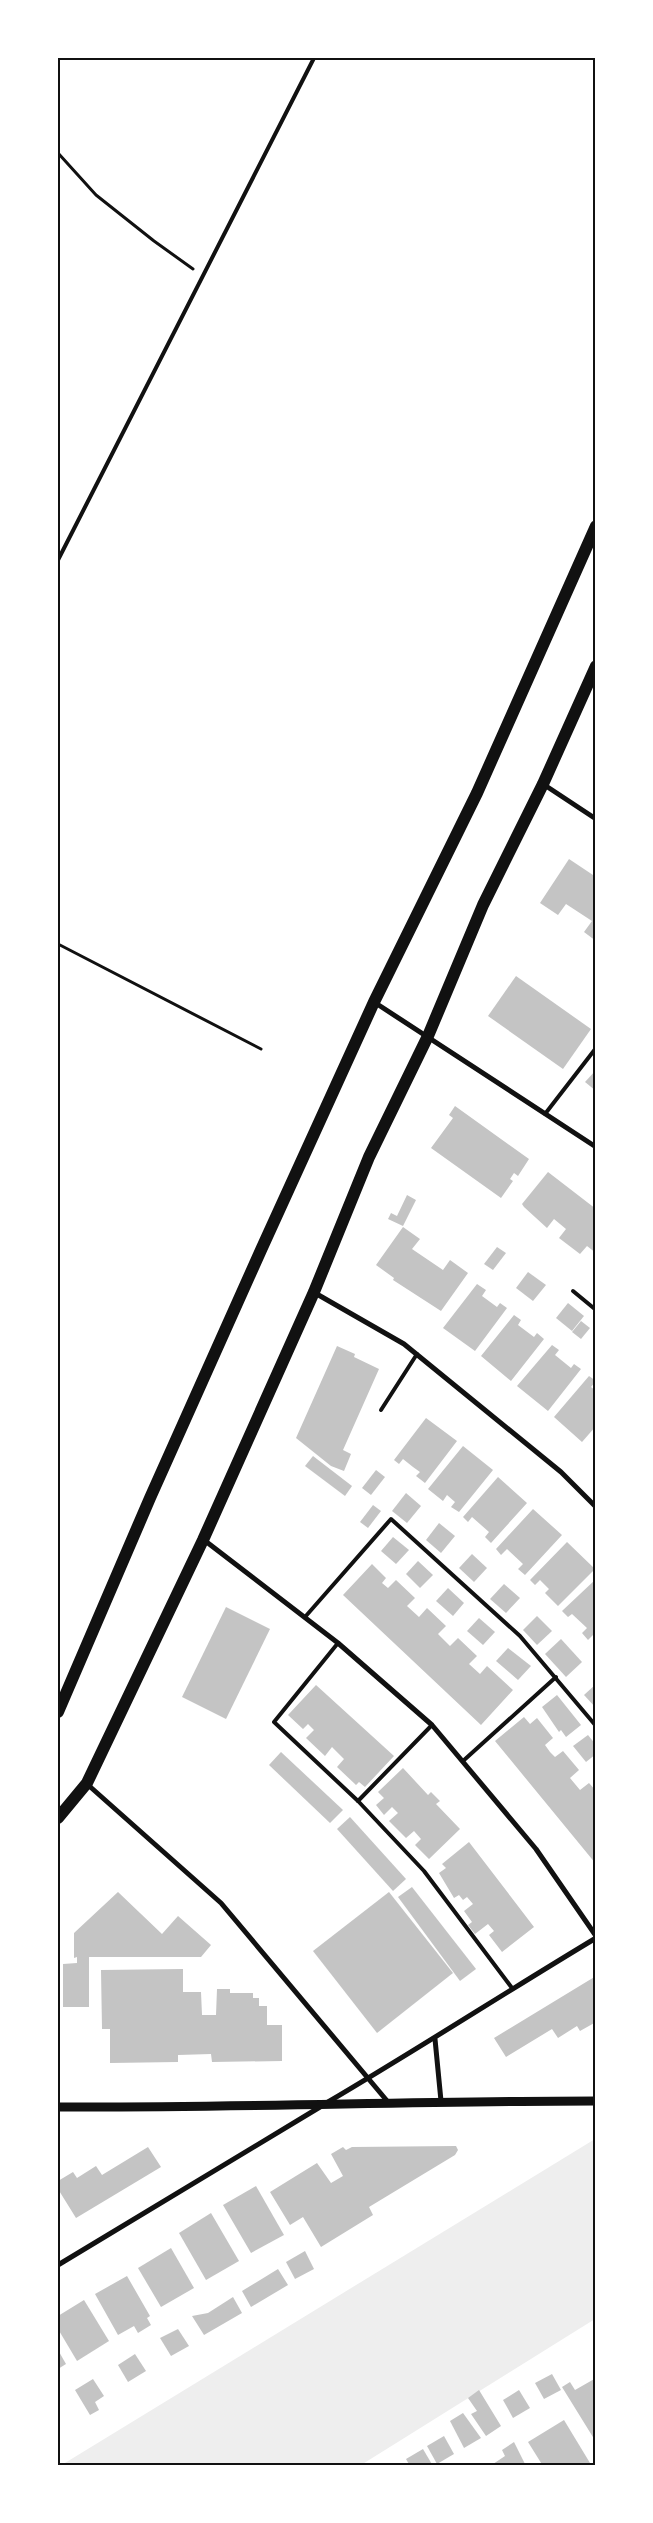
<svg xmlns="http://www.w3.org/2000/svg" width="653" height="2523" viewBox="0 0 653 2523" font-family="'Fira Sans',sans-serif">
  <style>
    .green { fill: #eee }
    .building { fill: #c4c4c4 }
    .lines { fill: none; stroke-linecap: round; stroke-linejoin: round }
    .path { stroke: #111; stroke-width: 3 }
    .service { stroke: #111; stroke-width: 4 }
    .minor { stroke: #111; stroke-width: 5 }
    .tertiary { stroke: #111; stroke-width: 9 }
    .primary { stroke: #111; stroke-width: 12 }
    .neatline { fill: none; stroke: #111; stroke-width: 2 }
  </style>
  <rect width="100%" height="100%" fill="#fff"/>
  <polygon class="green" points="595,2139 595,2319 361,2465 60,2466"/>
  <g class="building">
    <polygon points="569,859 596,877 596,941 584,932 592,921 566,904 558,915 540,903"/>
    <polygon points="516,976 591,1029 563,1069 488,1016"/>
    <polygon points="596,1070 596,1091 585,1082"/>
    <polygon points="455,1106 529,1159 518,1176 514,1173 510,1179 513,1181 501,1198 431,1148 453,1118 449,1115"/>
    <polygon points="548,1172 596,1209 596,1253 587,1246 580,1254 559,1238 566,1229 554,1219 547,1228 524,1207 522,1204"/>
    <polygon points="407,1195 416,1200 403,1226 388,1219 391,1213 397,1216"/>
    <polygon points="403,1227 420,1239 412,1249 443,1270 450,1260 468,1273 441,1311 393,1280 394,1278 376,1265"/>
    <polygon points="497,1247 506,1253 493,1270 484,1264"/>
    <polygon points="528,1272 546,1285 533,1301 516,1288"/>
    <polygon points="477,1284 486,1290 482,1296 497,1307 500,1303 507,1308 475,1351 443,1328"/>
    <polygon points="568,1303 584,1316 572,1331 556,1318"/>
    <polygon points="514,1315 521,1320 518,1325 534,1337 537,1333 544,1339 511,1381 481,1356"/>
    <polygon points="581,1321 590,1328 581,1339 572,1332"/>
    <polygon points="552,1345 559,1350 555,1355 571,1368 574,1364 581,1369 548,1411 517,1386"/>
    <polygon points="337,1346 355,1354 354,1357 379,1369 343,1450 351,1454 344,1471 331,1466 296,1438"/>
    <polygon points="589,1376 596,1381 591,1387 596,1391 596,1426 582,1442 554,1417"/>
    <polygon points="426,1418 457,1441 425,1483 416,1476 420,1472 413,1467 403,1459 399,1464 394,1460"/>
    <polygon points="463,1446 493,1470 459,1512 451,1507 455,1502 447,1495 443,1501 428,1489"/>
    <polygon points="313,1456 352,1486 345,1496 305,1466"/>
    <polygon points="376,1470 385,1477 371,1495 362,1488"/>
    <polygon points="498,1477 527,1503 491,1543 485,1537 489,1532 472,1517 468,1522 463,1517"/>
    <polygon points="406,1493 421,1506 407,1523 392,1511"/>
    <polygon points="373,1505 381,1511 368,1528 360,1522"/>
    <polygon points="533,1509 562,1535 525,1575 518,1569 523,1564 507,1549 501,1555 496,1549"/>
    <polygon points="439,1523 455,1536 441,1553 426,1540"/>
    <polygon points="393,1537 409,1550 396,1564 381,1551"/>
    <polygon points="567,1542 595,1569 558,1606 545,1593 549,1589 540,1580 535,1585 530,1580"/>
    <polygon points="472,1554 487,1568 474,1582 459,1568"/>
    <polygon points="418,1561 433,1575 420,1588 406,1574"/>
    <polygon points="372,1564 386,1578 382,1583 388,1588 396,1580 415,1598 407,1606 419,1617 427,1608 446,1626 438,1634 450,1646 458,1638 477,1656 469,1664 480,1674 487,1666 513,1690 481,1725 343,1595"/>
    <polygon points="596,1579 596,1632 588,1640 582,1633 587,1628 572,1614 568,1617 562,1611"/>
    <polygon points="504,1584 520,1598 506,1613 490,1599"/>
    <polygon points="448,1588 464,1603 453,1616 436,1601"/>
    <polygon points="226,1607 270,1629 226,1719 182,1697"/>
    <polygon points="537,1616 552,1631 537,1645 523,1630"/>
    <polygon points="479,1618 495,1632 483,1645 467,1631"/>
    <polygon points="561,1639 582,1662 566,1677 545,1654"/>
    <polygon points="508,1648 531,1666 518,1680 496,1661"/>
    <polygon points="596,1684 596,1708 584,1695"/>
    <polygon points="316,1685 394,1756 365,1787 359,1782 356,1785 337,1767 344,1759 332,1747 325,1756 306,1738 314,1730 308,1724 303,1729 288,1715"/>
    <polygon points="557,1695 581,1725 566,1737 561,1730 559,1732 542,1707"/>
    <polygon points="524,1717 530,1724 537,1718 553,1738 545,1745 550,1752 555,1757 563,1751 579,1770 570,1778 580,1790 589,1783 596,1791 596,1864 495,1741"/>
    <polygon points="588,1735 596,1745 596,1754 586,1762 573,1746"/>
    <polygon points="281,1752 343,1810 330,1823 269,1765"/>
    <polygon points="403,1768 428,1795 431,1792 440,1801 436,1804 460,1829 429,1859 415,1845 421,1839 414,1831 406,1838 389,1821 398,1813 392,1807 384,1815 376,1805 384,1798 378,1792"/>
    <polygon points="350,1817 406,1879 393,1891 337,1829"/>
    <polygon points="469,1842 534,1927 502,1952 489,1935 494,1931 488,1924 475,1934 468,1925 472,1922 464,1911 473,1904 467,1897 463,1900 459,1895 454,1898 439,1873 446,1868 442,1864"/>
    <polygon points="412,1887 476,1969 460,1981 398,1897"/>
    <polygon points="118,1892 162,1934 178,1916 211,1945 201,1957 89,1957 89,2007 63,2007 63,1964 77,1963 77,1957 74,1958 74,1933"/>
    <polygon points="389,1892 453,1973 377,2033 313,1951"/>
    <polygon points="183,1969 183,1992 201,1992 202,2015 216,2015 217,1989 230,1989 230,1993 253,1993 253,1998 259,1998 259,2006 267,2006 267,2025 282,2025 282,2061 212,2062 211,2054 178,2055 178,2062 110,2063 110,2029 102,2029 101,1970"/>
    <polygon points="596,1976 596,2022 580,2031 577,2026 558,2038 552,2029 506,2057 494,2038"/>
    <polygon points="456,2146 458,2150 455,2155 369,2207 373,2215 321,2247 303,2217 290,2225 270,2192 317,2163 331,2183 343,2176 331,2154 343,2147 346,2150 352,2147"/>
    <polygon points="148,2147 161,2167 76,2218 58,2189 58,2181 73,2172 77,2178 96,2166 102,2175"/>
    <polygon points="256,2186 284,2235 251,2253 223,2205"/>
    <polygon points="211,2213 239,2261 206,2280 179,2233"/>
    <polygon points="171,2248 194,2288 161,2307 138,2268"/>
    <polygon points="305,2251 314,2269 295,2279 286,2262"/>
    <polygon points="278,2269 288,2285 251,2307 242,2291"/>
    <polygon points="127,2276 150,2316 147,2318 151,2325 138,2333 134,2326 118,2335 95,2294"/>
    <polygon points="233,2297 242,2313 204,2335 192,2316 208,2313"/>
    <polygon points="84,2300 109,2341 77,2361 58,2329 58,2316"/>
    <polygon points="178,2329 189,2346 171,2356 160,2338"/>
    <polygon points="58,2350 66,2364 58,2369"/>
    <polygon points="135,2354 146,2371 128,2382 118,2365"/>
    <polygon points="552,2374 561,2390 544,2399 535,2383"/>
    <polygon points="596,2378 596,2442 562,2387 570,2382 575,2390"/>
    <polygon points="93,2379 104,2396 95,2402 99,2410 90,2415 75,2390"/>
    <polygon points="479,2390 501,2426 486,2436 471,2414 477,2411 468,2398"/>
    <polygon points="519,2390 530,2408 513,2418 503,2400"/>
    <polygon points="463,2413 481,2438 464,2448 450,2421"/>
    <polygon points="564,2420 590,2463 587,2466 543,2466 528,2442"/>
    <polygon points="444,2436 454,2454 437,2464 427,2446"/>
    <polygon points="514,2442 526,2466 490,2466 505,2456 502,2450"/>
    <polygon points="423,2449 433,2466 410,2466 406,2459"/>
  </g>
  <g class="lines">
    <g class="path">
      <polyline points="58,153 96,195 154,241 193,269"/>
      <polyline points="58,944 261,1049"/>
    </g>
    <g class="service">
      <polyline points="58,560 314,58"/>
      <polyline points="545,1114 596,1048"/>
      <polyline points="573,1291 596,1310"/>
      <polyline points="381,1410 417,1354"/>
      <polyline points="305,1617 391,1519 520,1636 596,1726"/>
      <polyline points="338,1643 274,1722 358,1801 424,1871 512,1988"/>
      <polyline points="463,1761 556,1677"/>
      <polyline points="358,1801 432,1725"/>
    </g>
    <g class="minor">
      <polyline points="543,784 596,819"/>
      <polyline points="374,1002 596,1147"/>
      <polyline points="315,1293 404,1344 561,1472 596,1507"/>
      <polyline points="204,1540 338,1643 432,1725 536,1849 596,1936"/>
      <polyline points="87,1784 221,1903 388,2102"/>
      <polyline points="435,2039 441,2101"/>
      <path d="M328 2102C418 2049 506 1992 596 1938"/>
      <polyline points="58,2265 320,2107"/>
    </g>
    <path class="tertiary" d="M58 2107C237 2108 416 2101 596 2101"/>
    <g class="primary">
      <polyline points="58,1712 150,1498 261,1250 374,1002 477,793 596,526"/>
      <polyline points="58,1818 87,1783 203,1540 314,1292 369,1157 428,1036 483,905 543,784 596,666"/>
    </g>
  </g>
  <rect width="653" height="2523" fill="none" stroke="#ffffff" stroke-width="118"/>
  <rect x="59" y="59" width="535" height="2405" class="neatline"/>
</svg>
